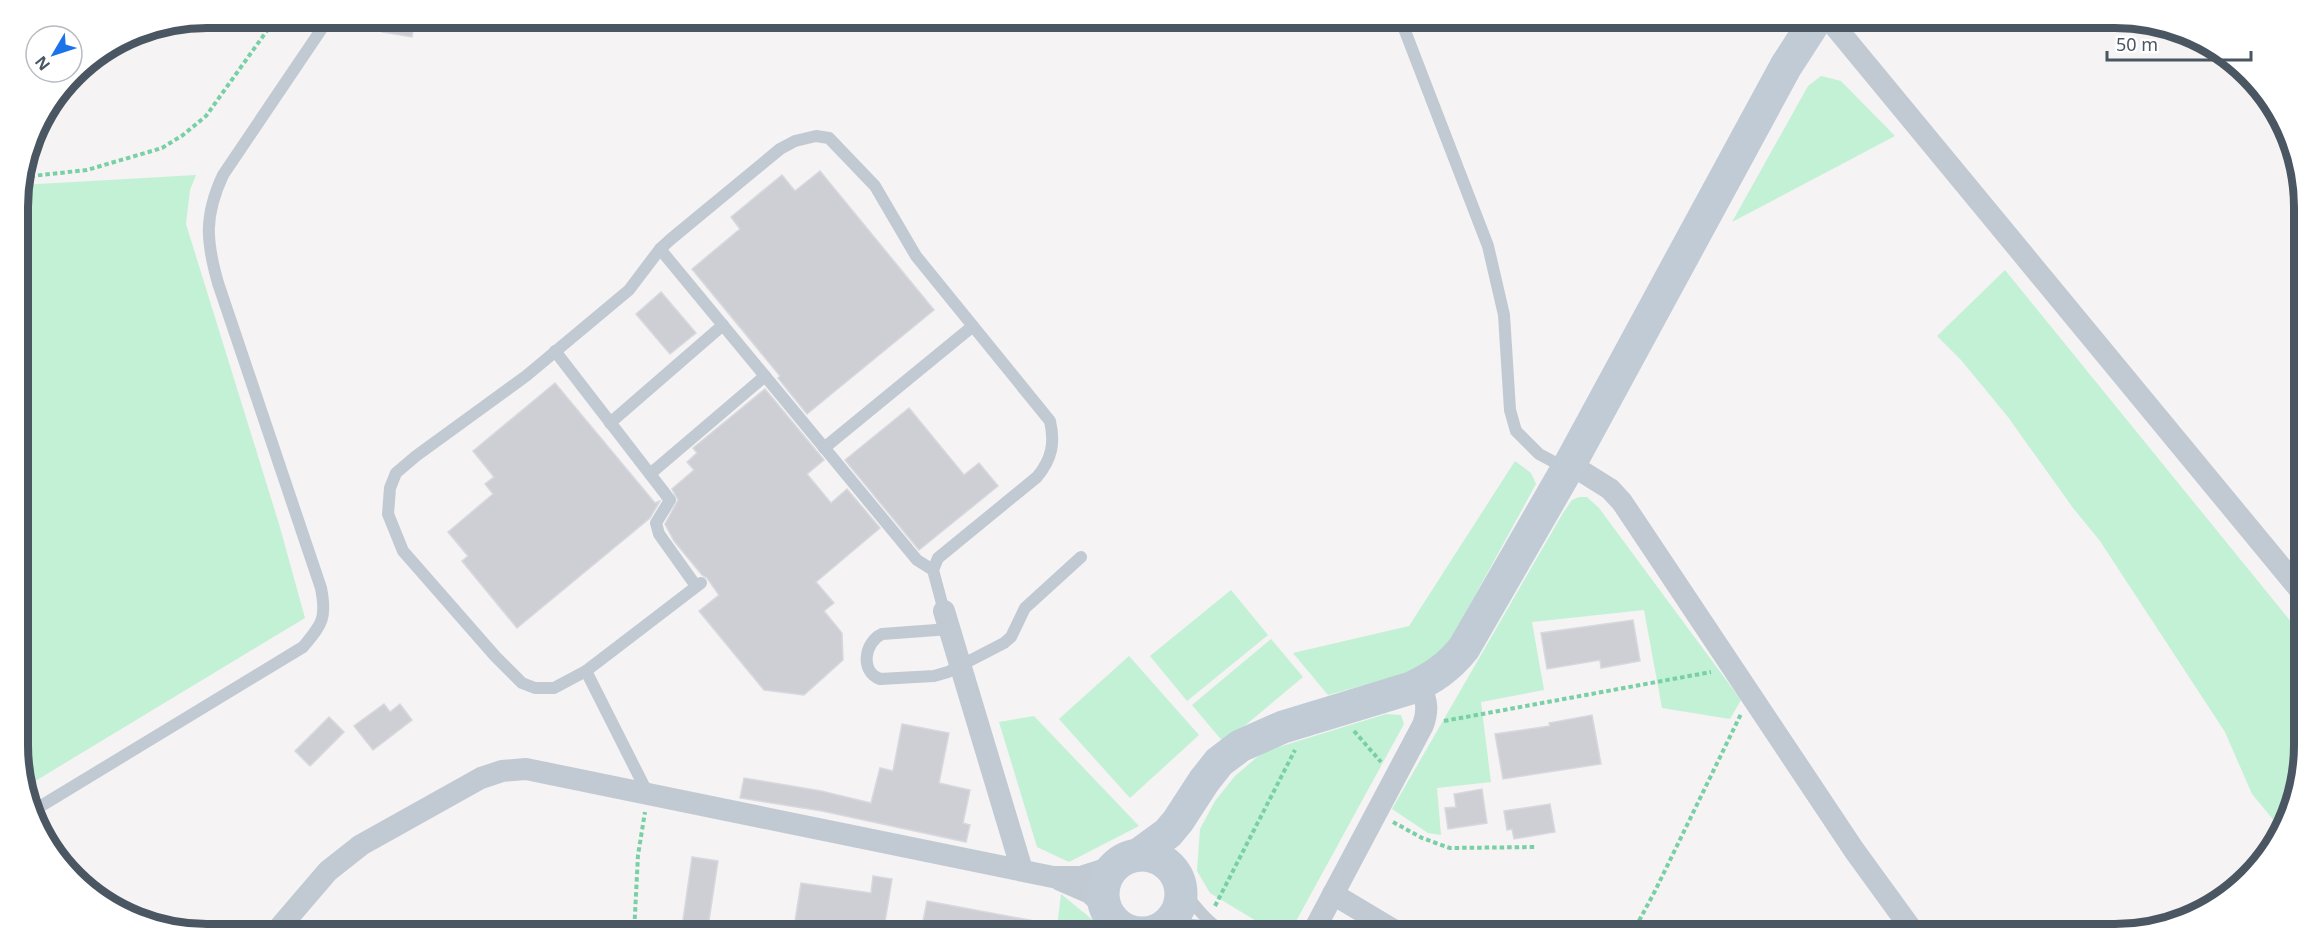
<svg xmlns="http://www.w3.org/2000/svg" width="2323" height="952" viewBox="0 0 2323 952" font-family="'Noto Sans',sans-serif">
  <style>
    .green { fill: #c3f1d5 }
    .building { fill: #cdcfd5; stroke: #d7d9de; stroke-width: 1.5 }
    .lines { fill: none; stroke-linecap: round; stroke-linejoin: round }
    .path { stroke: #7ad0a6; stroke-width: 4; stroke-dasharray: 4.5 3; stroke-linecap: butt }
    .lane { stroke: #c1cad2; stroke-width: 12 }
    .street { stroke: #c1cad2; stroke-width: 22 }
    .secondary { stroke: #c1cbd6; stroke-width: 33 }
    .rim { fill: none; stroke: #4a5661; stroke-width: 8 }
  </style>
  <rect width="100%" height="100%" fill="#f5f3f3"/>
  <g class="green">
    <polygon points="1821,76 1841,81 1895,136 1732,222 1808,86"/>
    <polygon points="196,175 190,190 186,224 279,524 305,618 27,786 20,770 18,195 21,185"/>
    <polygon points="2005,270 2305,639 2305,745 2291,817 2281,829 2252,794 2225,732 2100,541 2073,508 2008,417 1961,360 1937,336"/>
    <polygon points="1515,461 1531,473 1536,484 1442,656 1420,670 1328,695 1293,653 1409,626"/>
    <polygon points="1579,497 1587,497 1599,508 1741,700 1730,719 1662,708 1644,610 1532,622 1544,690 1481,702 1491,782 1437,788 1441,835 1428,833 1392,809 1563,513 1572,500"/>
    <polygon points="1231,590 1268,635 1187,701 1150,656"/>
    <polygon points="1271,639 1303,677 1224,743 1192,705"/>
    <polygon points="1129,656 1199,735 1130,798 1059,719"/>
    <polygon points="1386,714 1401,715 1404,724 1289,934 1278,934 1210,893 1197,871 1200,829 1215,801 1235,776 1263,752"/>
    <polygon points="1034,716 1139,826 1069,862 1037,847 999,722"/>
    <polygon points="1061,894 1099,925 1104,934 1056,934"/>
  </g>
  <g class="building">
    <polygon points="384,18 415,18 412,37 382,32"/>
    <polygon points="820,171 934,310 807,414 778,378 780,376 692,269 740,229 731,217 782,175 795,191"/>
    <polygon points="661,292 696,333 670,354 636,314"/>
    <polygon points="555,383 655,503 660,501 650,518 517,628 462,561 468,556 448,532 493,494 485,484 494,477 473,451"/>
    <polygon points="765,389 824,460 807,474 831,503 847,489 880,528 816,582 834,603 824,611 842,633 843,660 804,695 764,690 699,611 719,595 707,578 702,575 674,541 665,524 678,500 672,489 694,470 687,462 697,453 693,448"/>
    <polygon points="909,408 964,475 979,463 998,486 919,550 845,460"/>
    <polygon points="1633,620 1640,661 1601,668 1600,660 1547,669 1541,633"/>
    <polygon points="384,704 390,712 400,704 412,720 373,750 354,726"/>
    <polygon points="1592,715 1601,764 1503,779 1495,734 1550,726 1549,723"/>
    <polygon points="329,717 344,732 310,766 295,751"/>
    <polygon points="902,724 949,733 939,783 970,790 963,823 970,825 966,842 822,811 740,798 744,778 821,791 871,803 880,768 893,771"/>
    <polygon points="1482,789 1487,823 1448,829 1445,808 1456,807 1454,794"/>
    <polygon points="1550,804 1555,832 1514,839 1512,829 1507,830 1504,811"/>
    <polygon points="692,857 718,861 707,934 681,934"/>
    <polygon points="873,876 892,879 883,934 793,934 801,883 871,893"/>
    <polygon points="927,901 1061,926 1060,934 937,934 921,931"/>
  </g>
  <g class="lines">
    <g class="path">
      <polyline points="23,177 87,170 162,148 183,135 206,116 276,18"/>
      <polyline points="1444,721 1711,672"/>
      <polyline points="1354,731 1381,762"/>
      <polyline points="1393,822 1422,838 1450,848 1537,847"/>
      <polyline points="1215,906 1295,750"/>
      <polyline points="634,934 638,855 645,812"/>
      <polyline points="1632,934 1655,891 1741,714"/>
    </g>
    <g class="lane">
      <polyline points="1400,18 1488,246 1504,315 1510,410 1516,431 1539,454 1567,469"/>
      <polyline points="660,249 917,560 933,570"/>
      <polyline points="555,351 670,500 656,523 659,534 696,586"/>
      <polyline points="610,423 723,325"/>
      <polyline points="824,448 973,326"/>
      <polyline points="650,474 765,376"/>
      <path d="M701 583 586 671 554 688H535L522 683 495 656 403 551 388 514 390 488 396 473 416 456 526 376 629 290 660 249 671 239 780 149 795 141 816 136 829 138 875 186 916 256 1050 421C1055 443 1052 459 1037 477L938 558 933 570 944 611"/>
      <path d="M950 629 882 634C864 642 860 672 880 679L934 676 948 672 1004 643 1011 637 1025 608 1081 557"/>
      <polyline points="586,671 648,794"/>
      <path d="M36 809 303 647C322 624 327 619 321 588L218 283C206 241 204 216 223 175L329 18"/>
      <path d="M1180 887C1194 905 1207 922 1226 934"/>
      <polyline points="1169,923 1214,927"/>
    </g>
    <g class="street">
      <polyline points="1828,18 2305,596"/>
      <polyline points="1570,464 1610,489 1622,502 1854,850 1915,934"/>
      <polyline points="944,611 1022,870"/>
      <polyline points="1060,880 1090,893 1105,907"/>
      <polyline points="1333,894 1400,934"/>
      <polyline points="1116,924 1122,934"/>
      <polyline points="274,934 328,871 361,845 481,778 502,771 526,769 1053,877 1081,877 1115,866"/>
      <polyline points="1160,934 1164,927"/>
      <path d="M1312 934 1423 725C1429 709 1426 700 1420 683"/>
    </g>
    <g class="secondary">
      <circle cx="1142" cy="894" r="39"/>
      <path d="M1138 855 1168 833 1178 821 1204 781 1219 762 1240 746 1283 727 1411 688C1433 678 1449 667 1464 648L1570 464 1786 66 1817 18"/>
    </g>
  </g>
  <path d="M0 0H2323V952H0ZM207 28H2115A179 179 0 0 1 2294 207V745A179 179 0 0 1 2115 924H207A179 179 0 0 1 28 745V207A179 179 0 0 1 207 28Z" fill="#fff" fill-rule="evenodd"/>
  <path class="rim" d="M207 28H2115A179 179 0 0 1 2294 207V745A179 179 0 0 1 2115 924H207A179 179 0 0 1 28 745V207A179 179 0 0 1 207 28Z"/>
  <g transform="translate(54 54) rotate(231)"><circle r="28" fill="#ffffff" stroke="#b7bbc0" stroke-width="1.5"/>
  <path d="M0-4.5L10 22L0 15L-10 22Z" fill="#1a73e8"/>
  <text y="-9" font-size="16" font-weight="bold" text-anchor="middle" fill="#4a5661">N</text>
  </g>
  <path d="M2107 51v9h144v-9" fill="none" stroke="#4a5661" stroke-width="3"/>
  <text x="2116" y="51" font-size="18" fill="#4a5661" stroke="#ffffff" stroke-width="4.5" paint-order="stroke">50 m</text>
</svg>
